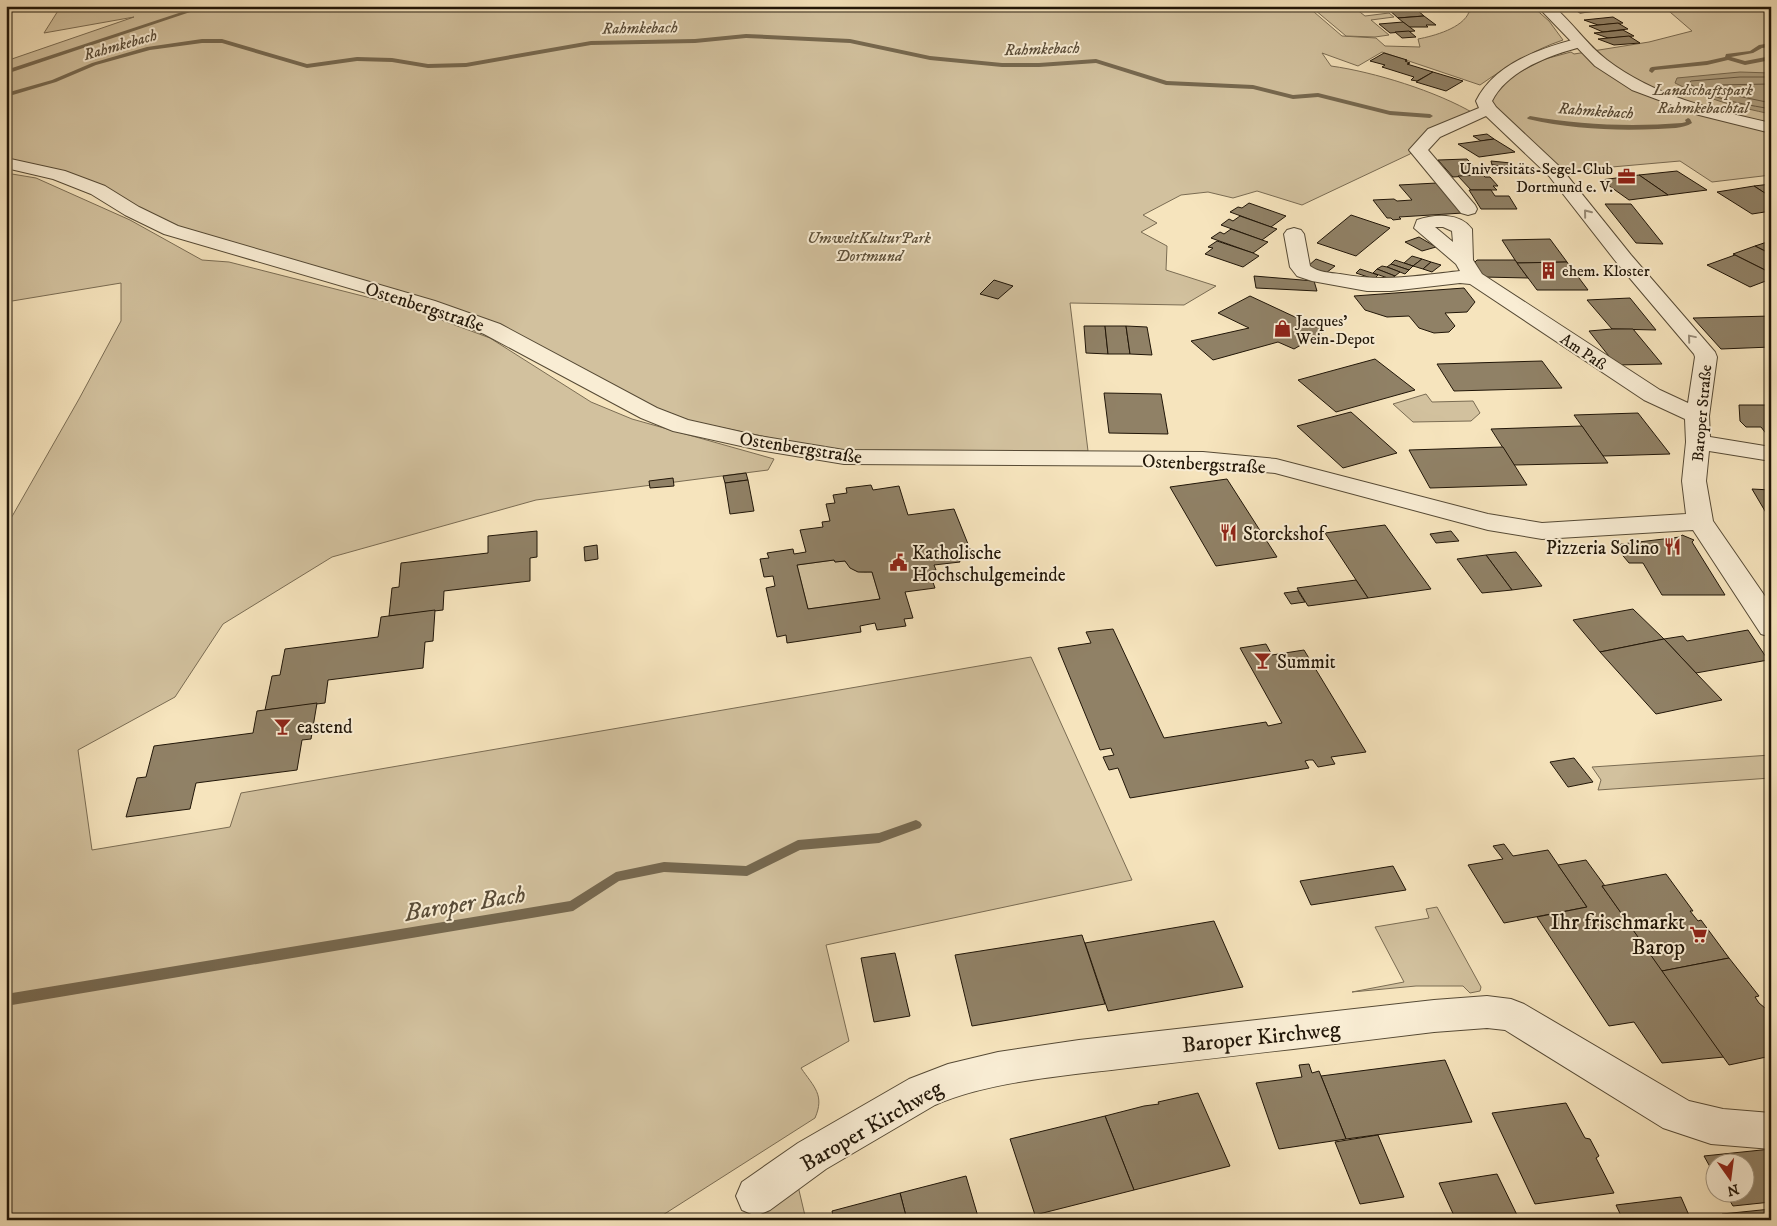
<svg xmlns="http://www.w3.org/2000/svg" width="1777" height="1226" viewBox="0 0 1777 1226" font-family="'IM FELL DW Pica',serif">
  <style>
    .green { fill: #d2c19e; stroke: #7a6c53 }
    .water { fill: #ae9e7f; stroke: #76684f }
    .lines { fill: none; stroke-linecap: round; stroke-linejoin: round }
    .shore { stroke: #685a44; stroke-width: 1 }
    .stream { fill: #76684f; fill-rule: evenodd }
    .building { fill: #908166; stroke: #211608; fill-rule: evenodd }
    .minor-casing { stroke: #564a35; stroke-width: 2 }
    .tertiary-casing { stroke: #564a35; stroke-width: 2 }
    .minor { fill: #f9edd4; fill-rule: evenodd }
    .tertiary { fill: #f9edd4; fill-rule: evenodd }
    .oneway { stroke: #988c78 }
    .labels { text-anchor: middle; stroke-width: 4; stroke-linejoin: round; paint-order: stroke }
    .far-water-label { font-size: 16px; font-style: italic; fill: #594c38; stroke: #f9edd4 }
    .far-park-label { font-size: 16px; font-style: italic; fill: #5f523c; stroke: #f9edd4 }
    .far-poi-label { font-size: 16px; fill: #211608; stroke: #f9edd4; text-anchor: start }
    .far-street-label { font-size: 16px; fill: #211608; stroke: #f9edd4 }
    .street-label { font-size: 19px; fill: #211608; stroke: #f9edd4 }
    .poi-label { font-size: 19px; fill: #211608; stroke: #f9edd4; text-anchor: start }
    .near-poi-label { font-size: 22px; fill: #211608; stroke: #f9edd4; text-anchor: end }
    .near-street-label { font-size: 22px; fill: #211608; stroke: #f9edd4 }
    .near-water-label { font-size: 24px; font-style: italic; fill: #594c38; stroke: #f9edd4 }
  </style>
  <rect width="100%" height="100%" fill="#f6e4bd"/>
  <filter id="stains"><feTurbulence type="fractalNoise" baseFrequency=".004" numOctaves="4"/><feColorMatrix values="0 0 0 0 .2 0 0 0 0 .09 0 0 0 0 .02 0 0 0 .5 -.17"/></filter>
  <radialGradient id="worn" r=".72"><stop offset=".6" stop-color="#630" stop-opacity="0"/><stop offset="1" stop-color="#630" stop-opacity=".3"/></radialGradient>
  <g class="green">
    <path d="M61 6H998L1015 8 1035 6H1307L1342 36 1376 38 1385 46 1420 47 1418 39C1434 36 1463 28 1469 12L1496 6H1532L1549 21 1563 40C1533 50 1506 67 1480 85L1382 52 1358 66 1322 53 1331 66C1374 72 1436 91 1475 114L1430 136 1410 154 1302 205 1257 191 1233 198 1208 192 1181 195 1143 215 1157 223 1141 232 1167 246 1166 270 1216 286 1184 305 1070 303 1088 451 840 450 790 442 691 421 626 396 545 349 176 227 6 159V61L134 17 44 33Z"/>
    <polygon points="1663,6 1771,6 1771,175 1712,182 1680,161 1555,172 1484,101 1511,76 1545,59 1571,52 1574,54 1649,42 1692,31"/>
    <polygon points="1356,9 1365,16 1389,13 1394,17 1371,20 1389,35 1375,37 1346,36 1315,10"/>
    <path d="M6 173 36 178 130 220 202 260 229 262 406 307 490 338 591 402 632 419 774 459 768 470 536 500 332 557 223 624 175 697 78 750 92 850 230 827 241 793 1031 657 1132 880 826 945 849 1041 801 1068C814 1087 825 1095 815 1118L655 1220H6V527L79 399 121 321V283L6 302Z"/>
    <polygon points="1426,394 1432,402 1473,401 1480,413 1471,421 1413,422 1393,404"/>
    <path d="M834 560 835 562 845 561C852 572 860 573 872 572L880 599 808 609 797 565Z"/>
    <polygon points="1771,755 1771,778 1598,790 1601,780 1592,767"/>
    <polygon points="1437,907 1481,987 1480,991 1470,993 1463,986 1416,986 1352,992 1404,982 1375,927 1429,918 1426,909"/>
    <polygon points="798,1186 806,1220 744,1220"/>
  </g>
  <path class="water" d="M1740 72 1771 73V114C1737 107 1706 99 1675 83L1677 78Z"/>
  <g class="lines">
    <g class="shore">
      <path d="M1771 77H1740L1691 81 1689 83C1712 100 1744 104 1771 109"/>
      <polyline points="1771,84 1717,85 1715,87 1733,95 1771,103"/>
    </g>
    <g class="stream">
      <polygon points="200,6 208,6 6,74 6,70"/>
      <polygon points="746,34 850,39 930,56 1002,63 1039,63 1096,59 1167,81 1253,85 1293,95 1318,93 1390,111 1430,114 1433,116 1430,118 1390,115 1318,97 1293,99 1253,89 1166,85 1096,63 1039,67 1002,67 930,60 850,43 746,38 695,43 591,45 466,67 428,68 392,62 357,61 307,68 222,43 202,43 150,50 96,65 56,82 6,97 6,93 52,80 92,63 147,47 202,39 222,39 307,64 357,57 392,58 428,64 466,63 591,41 695,39"/>
      <polygon points="1771,43 1771,47 1762,48 1753,53 1731,57 1745,61 1771,56 1771,60 1745,65 1728,60 1707,65 1655,70 1652,73 1649,71 1650,68 1652,67 1707,61 1725,57 1726,54 1750,51 1759,45"/>
      <path d="M1530 116C1581 125 1631 127 1682 123L1686 122 1685 120 1688 118 1690 119 1692 123C1683 129 1669 128 1658 129 1615 131 1571 129 1528 119L1527 118Z"/>
      <polygon points="916,820 920,822 922,825 920,828 879,843 800,850 747,876 664,872 619,881 573,911 6,1006 6,994 570,901 616,872 664,862 746,866 798,840 879,833"/>
    </g>
  </g>
  <g class="building">
    <polygon points="1602,6 1609,10 1580,13 1573,9"/>
    <polygon points="1388,9 1416,9 1424,16 1398,18"/>
    <polygon points="1424,16 1436,25 1426,25 1428,27 1409,27 1398,18"/>
    <polygon points="1613,17 1623,23 1598,25 1584,20"/>
    <polygon points="1403,22 1415,31 1390,33 1379,24"/>
    <polygon points="1618,23 1628,29 1603,32 1589,26"/>
    <polygon points="1623,30 1634,36 1608,38 1594,33"/>
    <polygon points="1409,31 1416,37 1402,38 1395,32"/>
    <polygon points="1629,36 1640,43 1614,45 1598,39"/>
    <polygon points="1384,53 1407,60 1405,61 1410,63 1407,64 1433,72 1417,81 1411,80 1414,77 1382,67 1385,65 1370,61"/>
    <polygon points="1433,72 1463,81 1446,91 1416,82"/>
    <polygon points="1487,134 1494,139 1481,141 1473,136"/>
    <polygon points="1494,139 1515,152 1479,157 1458,144"/>
    <polygon points="1467,159 1483,175 1453,177 1438,160"/>
    <polygon points="1491,161 1511,163 1512,167 1492,165"/>
    <polygon points="1492,165 1512,167 1513,175 1493,173"/>
    <polygon points="1677,171 1707,190 1668,195 1639,175"/>
    <polygon points="1483,175 1485,177 1490,177 1498,186 1493,186 1497,190 1471,190 1458,176"/>
    <polygon points="1639,175 1668,195 1629,200 1601,180"/>
    <polygon points="1437,183 1463,213 1399,217 1401,219 1393,220 1391,218 1387,218 1373,200 1394,199 1397,201 1412,200 1399,185"/>
    <polygon points="1771,184 1771,197 1754,186"/>
    <polygon points="1754,186 1771,197 1771,211 1752,214 1717,192"/>
    <polygon points="1469,190 1491,190 1495,196 1509,196 1517,209 1481,209"/>
    <polygon points="1249,203 1286,216 1271,227 1230,212 1238,207 1242,208"/>
    <polygon points="1605,204 1631,204 1663,244 1636,243"/>
    <polygon points="1351,215 1390,228 1356,256 1317,243"/>
    <polygon points="1240,216 1271,227 1277,229 1262,240 1221,225 1229,219 1233,221"/>
    <polygon points="1231,229 1262,240 1268,242 1253,253 1211,238 1220,232 1224,234"/>
    <polygon points="1419,237 1436,247 1422,251 1405,242"/>
    <polygon points="1550,239 1567,262 1517,263 1502,240"/>
    <polygon points="1771,240 1771,254 1755,246 1767,242"/>
    <polygon points="1217,241 1253,253 1259,256 1243,267 1205,254 1213,248 1208,247"/>
    <polygon points="1755,246 1771,254 1771,273 1733,254"/>
    <polygon points="1735,255 1771,273 1771,279 1750,287 1707,265"/>
    <polygon points="1412,256 1422,259 1413,266 1404,263"/>
    <polygon points="1316,259 1335,266 1326,273 1307,267"/>
    <polygon points="1422,259 1431,262 1423,269 1413,266"/>
    <polygon points="1395,260 1413,266 1409,270 1391,264"/>
    <polygon points="1477,260 1515,260 1528,278 1483,277 1480,275 1475,262"/>
    <polygon points="1431,262 1441,265 1432,272 1423,269"/>
    <polygon points="1567,262 1588,290 1537,290 1517,263"/>
    <polygon points="1391,264 1409,270 1405,274 1387,267"/>
    <polygon points="1382,266 1387,267 1400,272 1395,276 1377,269"/>
    <polygon points="1360,269 1378,275 1374,279 1356,273"/>
    <polygon points="1377,269 1395,276 1391,279 1373,273"/>
    <polygon points="1254,276 1314,281 1317,291 1256,288"/>
    <polygon points="994,280 1013,286 998,299 980,294"/>
    <polygon points="1464,288 1475,302 1467,312 1445,313 1455,326 1449,332 1434,333 1419,328 1409,316 1387,317 1365,310 1354,296"/>
    <polygon points="1250,296 1325,331 1294,349 1278,342 1213,360 1191,341 1249,328 1218,313"/>
    <polygon points="1630,298 1656,330 1612,329 1587,300"/>
    <polygon points="1771,316 1771,347 1721,349 1693,318"/>
    <polygon points="1084,326 1105,326 1108,354 1086,353"/>
    <polygon points="1105,326 1126,326 1130,354 1108,354"/>
    <polygon points="1126,326 1147,327 1152,355 1130,354"/>
    <polygon points="1612,329 1633,329 1662,364 1616,365 1589,331"/>
    <polygon points="1375,359 1415,390 1336,412 1298,380"/>
    <polygon points="1542,361 1562,388 1454,391 1437,364"/>
    <polygon points="1104,393 1161,394 1168,434 1109,433"/>
    <polygon points="1739,405 1771,405 1771,440 1761,427 1746,427 1740,421"/>
    <polygon points="1351,412 1397,453 1343,468 1297,426"/>
    <polygon points="1638,413 1670,454 1603,456 1574,415"/>
    <polygon points="1582,426 1608,463 1514,465 1491,429"/>
    <polygon points="1503,447 1527,485 1430,488 1409,450"/>
    <polygon points="746,473 748,480 725,483 723,476"/>
    <polygon points="673,478 674,486 650,488 649,481"/>
    <polygon points="1227,479 1277,557 1216,566 1170,487"/>
    <polygon points="748,480 754,511 730,514 725,483"/>
    <path d="M871 485 873 490 899 486 908 515 954 509 970 549 956 551 960 562 934 565 936 570 929 571 935 588 905 592 913 618 904 619 906 626 877 630 875 623 860 626 861 632 787 643 786 635 777 637 766 588 775 586 773 576 764 577 760 559 769 558 767 553 793 549 794 554 806 552 800 530 823 527 822 522 830 521 826 504 835 503 833 495 847 493 846 488ZM834 560 835 562 845 561 850 568 858 572H872L880 599 808 609 797 565Z"/>
    <polygon points="1752,489 1771,490 1771,521 1765,511"/>
    <polygon points="1385,525 1407,556 1431,589 1368,598 1325,533"/>
    <polygon points="537,531 537,557 530,558 530,581 444,591 443,610 389,616 392,588 399,587 401,563 488,553 488,536"/>
    <polygon points="1451,531 1459,541 1436,543 1430,534"/>
    <polygon points="1682,535 1694,540 1692,542 1725,595 1662,595 1643,563 1629,563 1614,545 1680,537"/>
    <polygon points="597,545 598,559 585,561 584,547"/>
    <polygon points="1516,552 1542,586 1512,590 1486,555"/>
    <polygon points="1486,555 1512,590 1482,593 1457,559"/>
    <polygon points="1356,580 1368,598 1308,606 1297,588"/>
    <polygon points="1298,591 1305,602 1291,604 1284,593"/>
    <polygon points="1633,609 1664,639 1600,652 1573,620"/>
    <polygon points="435,610 433,641 425,642 423,668 328,680 325,703 265,710 272,676 280,675 285,649 378,637 381,617"/>
    <polygon points="1113,629 1164,738 1266,722 1268,726 1282,723 1240,648 1266,644 1272,655 1304,650 1366,752 1331,757 1335,764 1318,767 1313,760 1309,760 1305,761 1309,768 1130,798 1118,768 1109,770 1103,757 1114,755 1112,751 1111,748 1100,750 1058,648 1091,643 1086,632"/>
    <polygon points="1748,630 1768,660 1696,673 1664,639 1683,636 1687,641"/>
    <polygon points="1664,639 1696,673 1722,700 1656,714 1600,652"/>
    <polygon points="317,703 311,739 302,740 297,770 196,783 190,809 126,817 137,778 146,777 154,746 253,733 257,711"/>
    <polygon points="1574,758 1593,782 1568,787 1550,762"/>
    <polygon points="1504,844 1513,856 1548,850 1587,907 1504,923 1468,865 1503,859 1493,846"/>
    <polygon points="1586,860 1605,886 1602,886 1724,1057 1662,1063 1634,1022 1609,1026 1537,917 1587,907 1558,865"/>
    <polygon points="1393,866 1406,890 1311,905 1300,881"/>
    <polygon points="1666,874 1693,911 1690,911 1698,921 1701,920 1729,958 1662,971 1602,886"/>
    <polygon points="1214,921 1243,987 1108,1011 1085,943"/>
    <polygon points="1082,935 1105,1004 972,1026 955,955"/>
    <polygon points="895,953 910,1016 874,1022 861,958"/>
    <polygon points="1729,958 1759,996 1755,997 1759,1003 1771,1013 1771,1056 1729,1065 1662,971"/>
    <polygon points="1445,1060 1472,1122 1346,1139 1321,1076"/>
    <polygon points="1309,1064 1312,1073 1319,1071 1346,1139 1279,1149 1256,1083 1302,1077 1299,1065"/>
    <polygon points="1198,1093 1230,1166 1134,1190 1105,1116 1144,1106 1159,1104 1158,1102"/>
    <polygon points="1566,1103 1585,1138 1590,1139 1599,1156 1596,1158 1614,1193 1535,1204 1492,1113"/>
    <polygon points="1105,1116 1134,1190 1035,1215 1010,1139"/>
    <polygon points="1378,1135 1404,1197 1360,1204 1335,1142"/>
    <polygon points="1771,1149 1771,1202 1733,1206 1727,1196 1720,1197 1718,1194 1744,1194 1744,1164 1714,1164 1714,1174 1704,1156"/>
    <polygon points="1497,1174 1517,1215 1490,1220 1456,1220 1439,1183"/>
    <polygon points="966,1176 979,1220 907,1220 900,1193"/>
    <polygon points="900,1193 907,1220 834,1220 832,1211"/>
    <polygon points="1681,1197 1691,1220 1623,1220 1616,1205"/>
    <polygon points="1771,1209 1771,1220 1725,1220 1722,1214"/>
  </g>
  <g class="lines">
    <defs>
      <g id="minor">
        <path d="M1580 38 1585 40 1588 43 1585 46C1553 54 1508 69 1492 101L1496 107 1561 168 1631 255 1715 352 1717 357 1709 416 1710 437 1771 447V461L1709 451 1706 481 1713 521 1771 605V637L1761 634 1693 530 1542 539 1488 530 1275 473 1203 466 844 464 759 450 673 431 641 418 484 334 421 309 164 234 125 215 91 194 53 179 6 168V158L65 171 105 186 139 207 178 226 435 301 500 324 657 408 688 420 759 436 844 450 1203 452 1276 459 1488 514 1542 523 1686 514 1682 481 1686 442 1685 419 1644 400 1470 284 1460 283 1391 291H1367L1312 281 1297 276 1290 267 1284 234 1287 230 1294 228 1301 230 1304 234 1310 266C1318 272 1330 273 1340 274 1384 282 1416 276 1460 271L1456 264 1414 228 1417 220C1434 214 1460 212 1472 229L1473 260 1482 274 1660 390 1688 403 1695 357 1694 354 1617 263 1549 176 1486 116 1440 137 1428 150 1475 205 1477 209 1475 213 1468 215 1461 213 1409 150 1428 129 1479 108 1476 101C1495 63 1541 48 1580 38ZM1435 227H1443L1452 231 1453 242Z"/>
        <path d="M1487 996 1511 999 1524 1004 1689 1101 1723 1109 1771 1113V1149L1711 1144 1663 1128 1505 1030 1487 1028 1434 1032C1335 1044 1235 1056 1136 1067 1074 1075 992 1080 935 1105L826 1169 770 1210 756 1216 742 1210 736 1196 742 1182 798 1143 909 1079 948 1064 998 1052 1079 1040 1434 1000Z"/>
      </g>
      <path id="tertiary" d="M1537 6H1553C1573 23 1587 45 1607 60 1654 96 1714 110 1771 123V133L1699 115 1632 90 1595 66Z"/>
    </defs>
    <use href="#minor" class="minor-casing"/>
    <use href="#tertiary" class="tertiary-casing"/>
    <use href="#minor" class="minor"/>
    <use href="#tertiary" class="tertiary"/>
  </g>
  <defs><path id="oneway-chevron" d="M-2-3.5L2.5 0L-2 3.5" fill="none" stroke-width="1.6" stroke-linecap="round" stroke-linejoin="round" transform="scale(1.25)"/></defs>
  <g class="oneway">
    <use href="#oneway-chevron" transform="translate(1587 213) rotate(-129)"/>
    <use href="#oneway-chevron" transform="translate(1691 338) rotate(-130)"/>
  </g>
  <defs>
    <symbol id="office-bare" viewBox="-9 -9 18 18"><path d="M-6-3h4V-5.5h4V-3h4V5H-6ZM-1-4.5V-3h2v-1.5ZM-6 0V1H6V0Z" fill="#8f2418" stroke="#f9edd4" stroke-width="2.5" paint-order="stroke"/></symbol>
    <symbol id="building-bare" viewBox="-9 -9 18 18"><path d="M-4-6H4V6H1V3H-1V6H-4ZM-2.5-4.3h1.7v1.8h-1.7ZM.8-4.3h1.7v1.8H.8ZM-2.5-1h1.7V.8h-1.7ZM.8-1h1.7V.8H.8Z" fill="#8f2418" stroke="#f9edd4" stroke-width="2.5" paint-order="stroke"/></symbol>
    <symbol id="shop-bare" viewBox="-9 -9 18 18"><path d="M-5-2.5h2.3a2.7 3.5 0 0 1 5.4 0H5L5.5 6h-11ZM-1.5-2.5h3a1.5 2.3 0 0 0-3 0Z" fill="#8f2418" stroke="#f9edd4" stroke-width="2.5" paint-order="stroke"/></symbol>
    <symbol id="restaurant-bare" viewBox="-9 -9 18 18"><path d="M-5-6h1v4h1v-4h1v4h1v-4h1v5L-1.5 .5V6h-2V.5L-5-1ZM5-6V6H3V1.5H1.5Q1.5-4 5-6Z" fill="#8f2418" stroke="#f9edd4" stroke-width="2.5" paint-order="stroke"/></symbol>
    <symbol id="civic-bare" viewBox="-9 -9 18 18"><path d="M-.6-6.5H3V-4.5H.6V-3L4-1V1h2V6H-6V1h2V-1L-.6-3ZM-1.2 2.5V6h2.4V2.5Z" fill="#8f2418" stroke="#f9edd4" stroke-width="2.5" paint-order="stroke"/></symbol>
    <symbol id="bar-bare" viewBox="-9 -9 18 18"><path d="M-6-5H6L.8 .8V4.5H3.5V6h-7V4.5H-.8V.8Z" fill="#8f2418" stroke="#f9edd4" stroke-width="2.5" paint-order="stroke"/></symbol>
    <symbol id="supermarket-bare" viewBox="-9 -9 18 18"><path d="M-6-5.5h2.5l.6 2H6L4.5 2H-2.5L-4.4-4H-6ZM-1.5 3.2a1.3 1.3 0 1 0 .1 0ZM3 3.2a1.3 1.3 0 1 0 .1 0Z" fill="#8f2418" stroke="#f9edd4" stroke-width="2.5" paint-order="stroke"/></symbol>
  </defs>
  <g fill-rule="evenodd">
    <use href="#office-bare" x="1614" y="164" width="25" height="25"/>
    <use href="#building-bare" x="1536" y="258" width="25" height="25"/>
    <use href="#shop-bare" x="1270" y="316" width="25" height="25"/>
    <use href="#restaurant-bare" x="1216" y="520" width="25" height="25"/>
    <use href="#restaurant-bare" x="1660" y="534" width="25" height="25"/>
    <use href="#civic-bare" x="886" y="550" width="25" height="25"/>
    <use href="#bar-bare" x="1250" y="648" width="25" height="25"/>
    <use href="#bar-bare" x="270" y="714" width="25" height="25"/>
    <use href="#supermarket-bare" x="1686" y="922" width="25" height="25"/>
  </g>
  <g class="labels">
    <g class="far-water-label">
      <text transform="translate(640 27) rotate(-1)" y="6">Rahmkebach</text>
      <text transform="translate(120 44) rotate(-16)" y="6">Rahmkebach</text>
      <text transform="translate(1042 48) rotate(-2)" y="6">Rahmkebach</text>
      <text transform="translate(1596 110) rotate(4)" y="6">Rahmkebach</text>
    </g>
    <g class="far-park-label">
      <text x="1703" y="95">Landschaftspark<tspan x="1703" dy="18">Rahmkebachtal</tspan></text>
      <text x="869" y="243">UmweltKulturPark<tspan x="869" dy="18">Dortmund</tspan></text>
    </g>
    <g class="far-poi-label">
      <text x="1613" y="174" text-anchor="end">Universitäts-Segel-Club<tspan x="1613" dy="18">Dortmund e. V.</tspan></text>
      <text x="1562" y="276">ehem. Kloster</text>
      <text x="1296" y="326">Jacques’<tspan x="1296" dy="18">Wein-Depot</tspan></text>
    </g>
    <g class="far-street-label">
      <text transform="translate(1584 351) rotate(34)" y="6">Am Paß</text>
      <text transform="translate(1701 413) rotate(-85)" y="6">Baroper Straße</text>
    </g>
    <g class="street-label">
      <text transform="translate(425 306) rotate(18)" y="7">Ostenbergstraße</text>
      <text transform="translate(801 447) rotate(9)" y="7">Ostenbergstraße</text>
      <text transform="translate(1204 463) rotate(3)" y="7">Ostenbergstraße</text>
    </g>
    <g class="poi-label">
      <text x="1243" y="540">Storckshof</text>
      <text x="1659" y="554" text-anchor="end">Pizzeria Solino</text>
      <text x="912" y="559">Katholische<tspan x="912" dy="22">Hochschulgemeinde</tspan></text>
      <text x="1277" y="668">Summit</text>
      <text x="297" y="733">eastend</text>
    </g>
    <g class="near-poi-label">
      <text x="1685" y="929">Ihr frischmarkt<tspan x="1685" dy="25">Barop</tspan></text>
    </g>
    <g class="near-street-label">
      <text transform="translate(1261 1036) rotate(-6)" y="8">Baroper Kirchweg</text>
      <text transform="translate(871 1125) rotate(-30)" y="8">Baroper Kirchweg</text>
    </g>
    <g class="near-water-label">
      <text transform="translate(465 903) rotate(-9)" y="8">Baroper Bach</text>
    </g>
  </g>
  <rect width="1777" height="1226" fill="none" stroke="#f6e4bd" stroke-width="25"/>
  <rect x="8" y="8" width="1762" height="1211" fill="none" stroke="#211608" stroke-width="2.5"/>
  <rect x="12" y="12" width="1752" height="1201" fill="none" stroke="#211608"/>
  <g transform="translate(1730 1178) rotate(166)"><circle r="24" fill="#f9edd4" stroke="#a39782"/>
  <path d="M0-4L9 19L0 12L-9 19Z" fill="#8f2418"/>
  <text y="-8" font-size="14" font-weight="bold" text-anchor="middle" fill="#211608">N</text>
  </g>
  <rect width="100%" height="100%" filter="url(#stains)"/>
  <rect width="100%" height="100%" fill="url(#worn)"/>
</svg>
